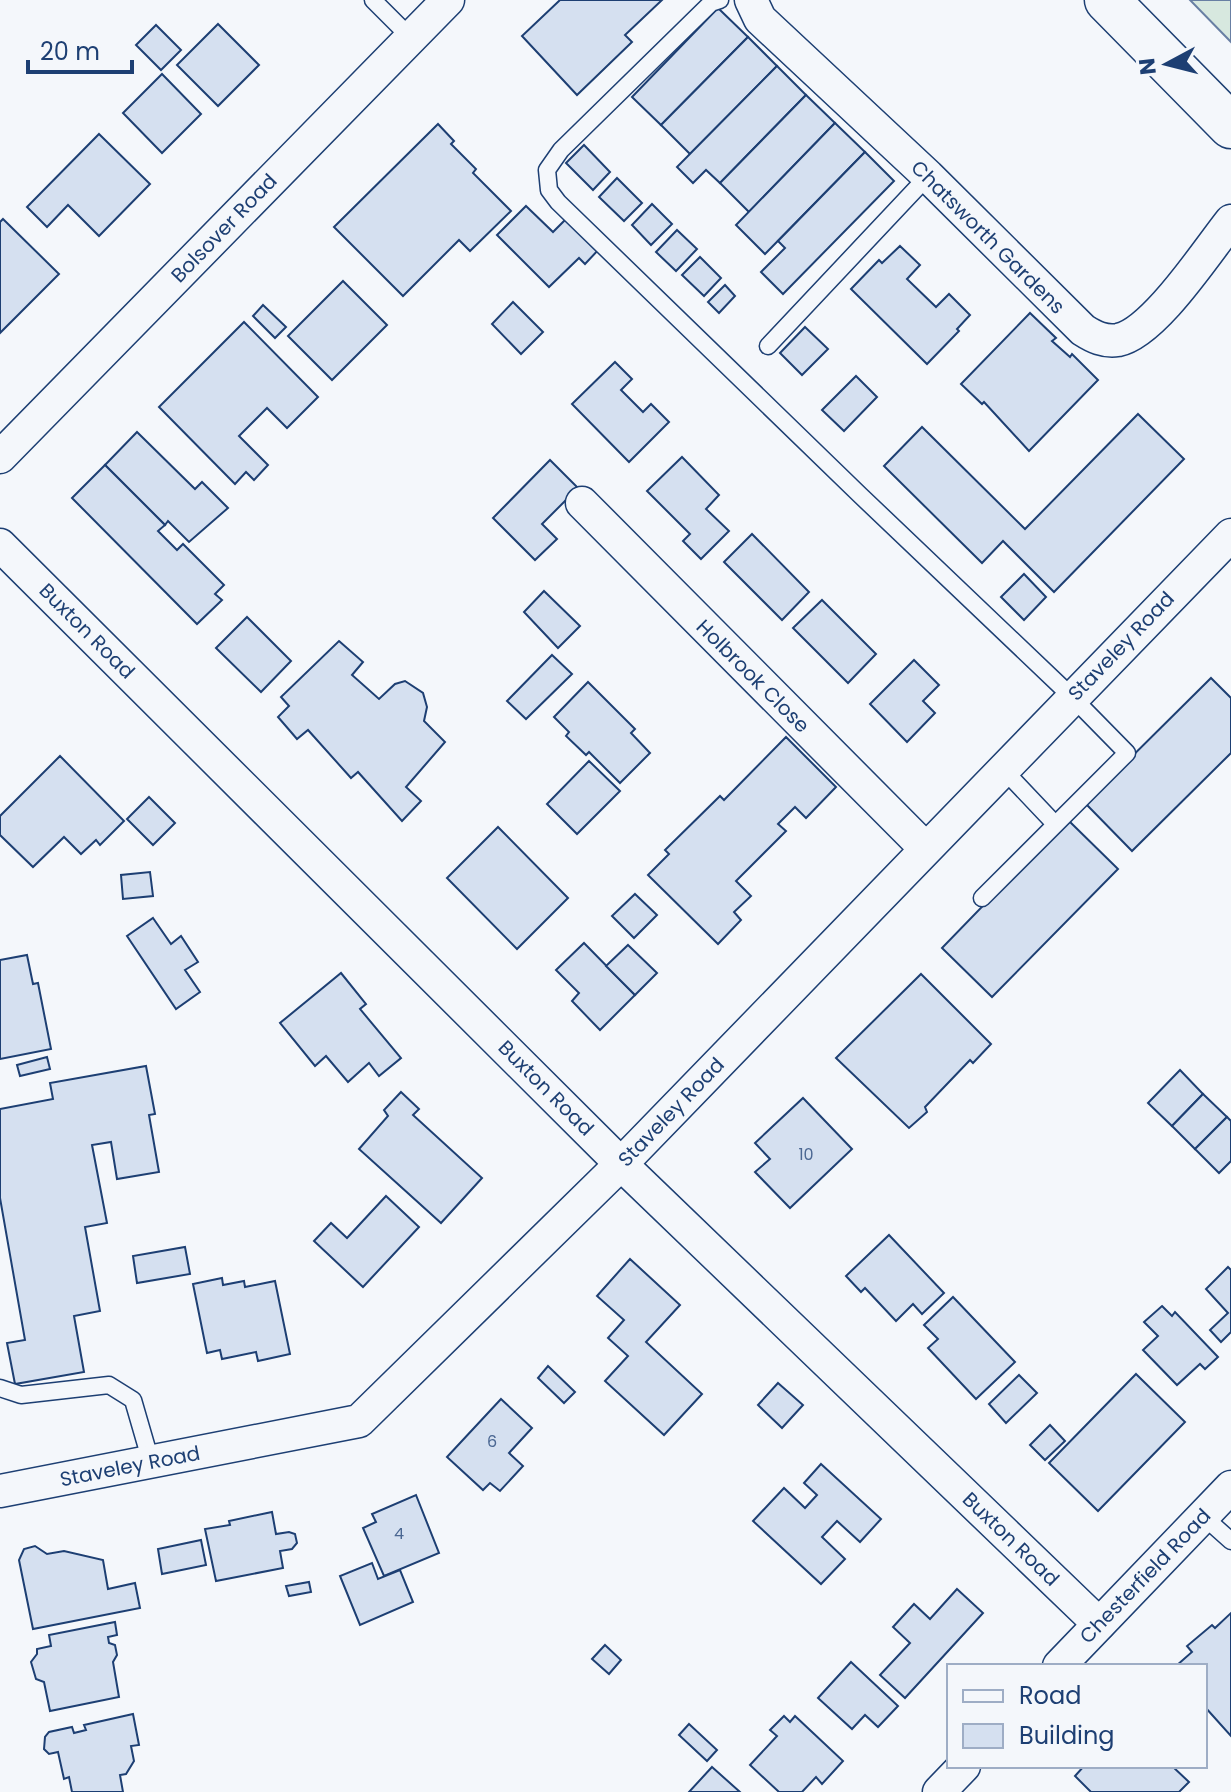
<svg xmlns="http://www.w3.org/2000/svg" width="1231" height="1792" viewBox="0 0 1231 1792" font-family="Poppins,sans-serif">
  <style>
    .green { fill: #d7e8df; stroke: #687fa3; stroke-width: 2 }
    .building { fill: #d5e0f0; stroke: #1d3f73; stroke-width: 2 }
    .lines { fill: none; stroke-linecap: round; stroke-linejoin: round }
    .lane-casing { stroke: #1d3f73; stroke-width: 19 }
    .street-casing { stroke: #1d3f73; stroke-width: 35 }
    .secondary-casing { stroke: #1d3f73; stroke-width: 47 }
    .lane { stroke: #f4f7fb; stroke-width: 16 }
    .street { stroke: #f4f7fb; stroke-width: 32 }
    .secondary { stroke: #f4f7fb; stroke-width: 44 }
    .labels { text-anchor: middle; stroke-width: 6; stroke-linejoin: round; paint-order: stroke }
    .number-label { font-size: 16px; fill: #4b6792 }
    .street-label { font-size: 20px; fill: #1d3f73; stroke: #f4f7fb }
  </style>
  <rect width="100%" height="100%" fill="#f4f7fb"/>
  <polygon class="green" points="1190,0 1231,0 1231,42"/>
  <g class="building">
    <polygon points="560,0 662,0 625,35 632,42 577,95 522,36"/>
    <polygon points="718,8 748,37 661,125 632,97"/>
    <polygon points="218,24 259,65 218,106 177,65"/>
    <polygon points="156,25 181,50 161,70 136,45"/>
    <polygon points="748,37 777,66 690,154 661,125"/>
    <polygon points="777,66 806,95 720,183 706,170 693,183 677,167"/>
    <polygon points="162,74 201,114 162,153 123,113"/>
    <polygon points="806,95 835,123 749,212 720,183"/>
    <polygon points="835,123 865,152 765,254 736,225"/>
    <polygon points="438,124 454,141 451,144 476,169 473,173 511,211 470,251 459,240 403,296 334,227"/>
    <polygon points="99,134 150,184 99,236 68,205 47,227 27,207"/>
    <polygon points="584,145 610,172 593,190 566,163"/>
    <polygon points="865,152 894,181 783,294 761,272 785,248 778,241"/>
    <polygon points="617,178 642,203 624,221 599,197"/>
    <polygon points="652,204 672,224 651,245 632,225"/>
    <polygon points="526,206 553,232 569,216 601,247 585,264 579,258 549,287 497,235"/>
    <polygon points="3,219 59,274 0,333 0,222"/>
    <polygon points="677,230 697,249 676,271 656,252"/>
    <polygon points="900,246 920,265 907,279 936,307 949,294 970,315 957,329 959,331 927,364 851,289 879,260 882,263"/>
    <polygon points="700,257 721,278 704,296 682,275"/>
    <polygon points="343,281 387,325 332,380 288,336"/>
    <polygon points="725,285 735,296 719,313 708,302"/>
    <polygon points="513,302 543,332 521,354 492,324"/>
    <polygon points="263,305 286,327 275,338 253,316"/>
    <polygon points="1030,313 1056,338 1052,341 1070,357 1072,354 1098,380 1029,451 984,402 982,404 961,384"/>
    <polygon points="244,322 318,397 287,428 267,408 239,436 268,465 254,480 246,472 235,484 159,407"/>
    <polygon points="805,327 828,349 802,375 780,353"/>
    <polygon points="615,362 632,379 621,390 643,412 651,404 669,422 629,462 572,404"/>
    <polygon points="856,376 877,397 844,431 822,410"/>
    <polygon points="1138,414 1184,459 1054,592 1003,541 982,563 884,466 922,427 1025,529"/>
    <polygon points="137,432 195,489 202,482 228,508 189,542 168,521 165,525 105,465"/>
    <polygon points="682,457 719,495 706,509 729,531 701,559 683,541 690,534 647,491"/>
    <polygon points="550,460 578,488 542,524 557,539 535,560 493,518"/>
    <polygon points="105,465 165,525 158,531 177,550 183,544 224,585 215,594 222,600 197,624 72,498"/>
    <polygon points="752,534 809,592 782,620 724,562"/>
    <polygon points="1024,574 1046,597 1024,620 1001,597"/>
    <polygon points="544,591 580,626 558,648 524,612"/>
    <polygon points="822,600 876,654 848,683 793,628"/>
    <polygon points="247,617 291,661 261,692 216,648"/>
    <polygon points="339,641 363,662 352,675 379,699 395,684 405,681 423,693 427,707 424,721 445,742 406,787 421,801 402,821 358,772 351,778 308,730 297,739 278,717 289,706 281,697"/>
    <polygon points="552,655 572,674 526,719 507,701"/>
    <polygon points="914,660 939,685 923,701 935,713 907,742 870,704"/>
    <polygon points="1211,678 1231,698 1231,753 1132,851 1085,803"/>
    <polygon points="588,682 635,729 631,733 650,753 620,783 589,752 586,755 566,736 569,732 554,717"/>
    <polygon points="786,737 836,787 806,818 795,807 778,824 786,831 736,881 751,896 734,912 741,920 718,944 648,875 669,854 665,850 720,796 724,800"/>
    <polygon points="60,756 124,821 100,845 96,840 81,854 64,837 33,867 0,835 0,816"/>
    <polygon points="589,761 620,791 577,834 547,804"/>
    <polygon points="149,797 175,823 153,845 127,819"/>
    <polygon points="1067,819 1118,869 992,997 942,948"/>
    <polygon points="498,827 568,898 517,949 447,878"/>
    <polygon points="150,872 153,896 123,899 121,875"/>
    <polygon points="635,894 657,915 634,938 612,916"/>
    <polygon points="153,918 171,944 181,936 198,962 185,970 200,992 176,1009 127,936"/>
    <polygon points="584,943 635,995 600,1030 572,1001 579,993 556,970"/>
    <polygon points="628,945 657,973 635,995 606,966"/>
    <polygon points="27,955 33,984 38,983 51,1049 0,1059 0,960"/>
    <polygon points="341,973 366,1004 360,1009 401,1058 379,1076 369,1063 348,1082 326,1056 315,1066 280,1023"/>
    <polygon points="921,974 991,1044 973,1063 970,1060 925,1107 927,1112 909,1128 836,1058"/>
    <polygon points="47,1057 50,1069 20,1076 17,1065"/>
    <polygon points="146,1066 155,1114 149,1115 159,1172 117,1179 111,1142 92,1145 107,1223 85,1227 100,1311 74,1316 84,1372 15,1384 7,1343 25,1340 0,1198 0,1109 53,1099 50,1083"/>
    <polygon points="1180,1070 1203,1094 1172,1126 1148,1103"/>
    <polygon points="401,1092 419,1109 413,1115 482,1178 441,1223 359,1149 388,1116 384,1110"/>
    <polygon points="1203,1094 1227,1117 1195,1149 1172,1126"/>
    <polygon points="803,1098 852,1149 790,1208 755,1172 770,1159 755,1143"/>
    <polygon points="1227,1117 1231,1121 1231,1161 1219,1173 1195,1149"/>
    <polygon points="386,1196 419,1227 363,1287 314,1241 331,1223 347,1238"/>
    <polygon points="889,1235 944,1293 922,1314 913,1304 896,1321 865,1288 861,1292 846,1276"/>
    <polygon points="185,1247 190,1274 137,1283 133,1256"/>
    <polygon points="630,1259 680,1305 646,1342 702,1394 664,1435 605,1381 628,1356 608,1338 624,1320 597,1296"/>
    <polygon points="1228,1267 1231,1270 1231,1332 1221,1342 1210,1330 1228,1313 1206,1289"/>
    <polygon points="222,1278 223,1285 244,1281 245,1287 275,1281 290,1354 258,1361 256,1352 222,1359 220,1350 207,1353 193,1284"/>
    <polygon points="953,1297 1015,1362 976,1399 928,1348 938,1339 924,1325"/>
    <polygon points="1162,1306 1172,1316 1175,1312 1218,1357 1205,1369 1200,1364 1177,1385 1143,1350 1158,1336 1144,1322"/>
    <polygon points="548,1366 575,1392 564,1403 538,1378"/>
    <polygon points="1136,1374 1185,1422 1098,1511 1049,1463"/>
    <polygon points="1019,1375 1037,1393 1006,1423 989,1404"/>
    <polygon points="778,1383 803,1405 782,1428 758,1405"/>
    <polygon points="501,1399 532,1428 509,1453 523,1466 500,1491 490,1483 483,1490 447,1457"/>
    <polygon points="1050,1425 1065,1441 1045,1460 1030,1445"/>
    <polygon points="821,1464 881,1519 860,1542 837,1521 822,1537 845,1559 821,1584 753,1521 784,1488 805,1508 817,1495 804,1483"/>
    <polygon points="416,1495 439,1553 384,1576 363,1528 376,1522 372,1514"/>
    <polygon points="272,1512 276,1534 289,1532 295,1534 297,1543 292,1549 280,1551 283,1568 216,1581 205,1529 230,1525 229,1521"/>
    <polygon points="201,1540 206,1565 162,1574 158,1549"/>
    <polygon points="35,1546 47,1554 64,1551 103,1560 108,1589 135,1583 140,1608 33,1629 19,1560 24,1549"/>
    <polygon points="372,1563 378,1579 400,1570 413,1602 360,1625 340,1576"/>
    <polygon points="309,1582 311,1592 289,1596 286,1586"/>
    <polygon points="957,1589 983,1613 905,1698 880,1675 910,1643 893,1627 914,1604 930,1619"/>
    <polygon points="1231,1613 1231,1736 1205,1707 1205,1666 1176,1666 1192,1652 1187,1646 1212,1625 1215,1628"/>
    <polygon points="115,1622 117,1635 108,1637 109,1643 115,1645 117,1655 113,1662 119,1697 50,1711 44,1682 36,1679 31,1662 37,1654 37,1649 51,1646 49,1635"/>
    <polygon points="605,1645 621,1660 609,1674 592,1659"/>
    <polygon points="851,1662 898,1706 878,1727 865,1715 852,1729 818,1698"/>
    <polygon points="133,1714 139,1745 131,1746 134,1761 126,1774 120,1775 123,1792 72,1792 69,1777 64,1779 58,1752 49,1754 44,1749 45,1737 49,1732 72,1727 74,1733 86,1730 84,1725"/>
    <polygon points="784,1716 790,1722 795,1716 843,1761 822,1784 816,1777 802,1792 779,1792 750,1765 777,1736 770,1730"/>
    <polygon points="689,1724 717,1750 707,1761 679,1735"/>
    <polygon points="1084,1766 1172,1766 1189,1782 1179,1792 1091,1792 1075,1776"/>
    <polygon points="712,1767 740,1792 689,1792"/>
  </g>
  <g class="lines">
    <defs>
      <g id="lane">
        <polyline points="373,0 411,38"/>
        <polyline points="720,0 711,3 561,150 547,170 549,190 558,202 860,495 1072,697 1127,753 982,898"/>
        <polyline points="768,346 928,176"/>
        <polyline points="1002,768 1055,824"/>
        <polyline points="0,1388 21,1395 109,1385 133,1400 151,1462"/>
        <polyline points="1203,1516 1231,1541"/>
      </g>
      <g id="street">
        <path d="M751 0 760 19 928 176 1083 330C1094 337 1104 342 1118 340 1154 333 1207 251 1231 221"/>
        <polyline points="0,457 448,0"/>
        <polyline points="582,503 925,848"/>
        <polyline points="0,545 621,1164 1099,1624"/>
        <polyline points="0,1491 359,1421 621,1164 1231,535"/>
        <polyline points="1059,1666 1231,1487"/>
        <polyline points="939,1792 964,1766"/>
      </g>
      <polyline id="secondary" points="1107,0 1231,126"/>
    </defs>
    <use href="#lane" class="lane-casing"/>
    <use href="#street" class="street-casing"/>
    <use href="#secondary" class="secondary-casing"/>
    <use href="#lane" class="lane"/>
    <use href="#street" class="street"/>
    <use href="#secondary" class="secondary"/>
  </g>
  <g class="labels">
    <g class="number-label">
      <text x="806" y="1160">10</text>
      <text x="492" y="1447">6</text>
      <text x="399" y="1539">4</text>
    </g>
    <g class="street-label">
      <text transform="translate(224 228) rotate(-46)" y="7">Bolsover Road</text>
      <text transform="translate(988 237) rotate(45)" y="7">Chatsworth Gardens</text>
      <text transform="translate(87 631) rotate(45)" y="7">Buxton Road</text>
      <text transform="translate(1121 646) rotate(-46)" y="7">Staveley Road</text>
      <text transform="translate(753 676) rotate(45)" y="7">Holbrook Close</text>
      <text transform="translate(546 1088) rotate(45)" y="7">Buxton Road</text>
      <text transform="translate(671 1112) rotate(-46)" y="7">Staveley Road</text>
      <text transform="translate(130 1466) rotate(-11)" y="7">Staveley Road</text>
      <text transform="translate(1011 1539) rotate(44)" y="7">Buxton Road</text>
      <text transform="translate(1145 1576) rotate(-46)" y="7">Chesterfield Road</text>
    </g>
  </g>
  <rect x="947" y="1664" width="260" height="104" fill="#f4f7fb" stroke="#9eadc5" stroke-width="2"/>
  <rect x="963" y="1690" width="40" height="12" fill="#f4f7fb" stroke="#9eadc5" stroke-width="2"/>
  <text x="1019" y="1704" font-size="24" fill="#1d3f73">Road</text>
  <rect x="963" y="1724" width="40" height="24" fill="#d5e0f0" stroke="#9eadc5" stroke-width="2"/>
  <text x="1019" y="1744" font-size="24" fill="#1d3f73">Building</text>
  <g transform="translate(1167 64) rotate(263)" stroke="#f4f7fb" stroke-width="6" paint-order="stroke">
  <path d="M0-6L14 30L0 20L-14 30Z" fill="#1d3f73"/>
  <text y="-12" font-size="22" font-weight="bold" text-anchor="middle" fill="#1d3f73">N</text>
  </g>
  <path d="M28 60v12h104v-12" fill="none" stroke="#1d3f73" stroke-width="4"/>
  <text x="40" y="60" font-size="24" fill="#1d3f73" stroke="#f4f7fb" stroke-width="6" paint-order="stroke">20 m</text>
</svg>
